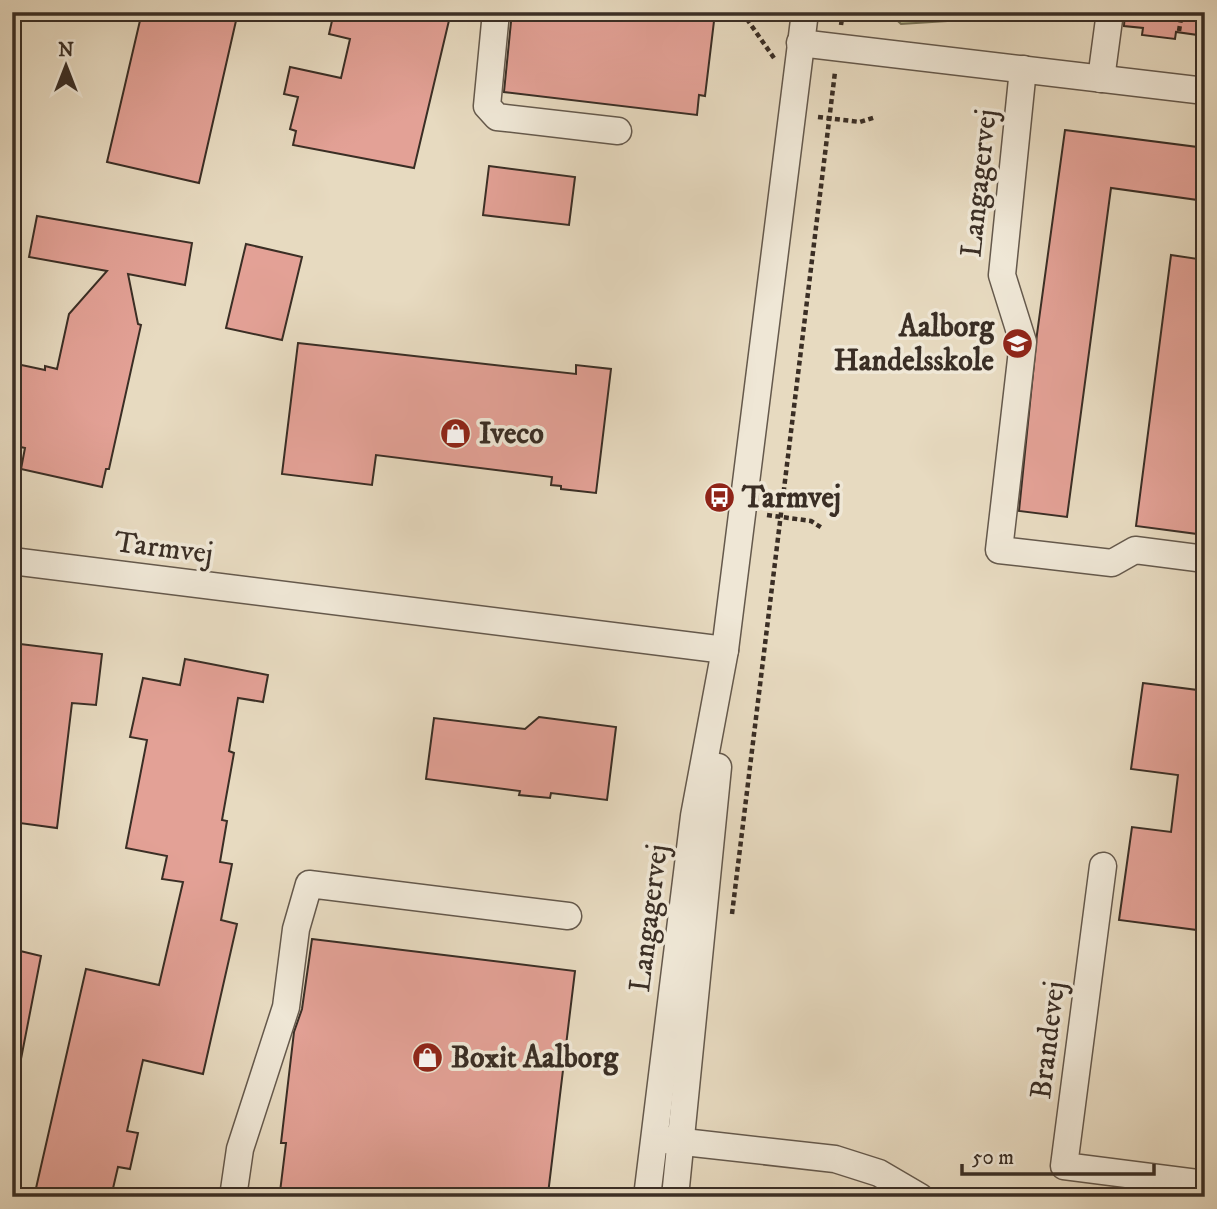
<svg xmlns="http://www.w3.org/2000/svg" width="1217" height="1209" viewBox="0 0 1217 1209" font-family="'IM FELL DW Pica',serif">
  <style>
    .green { fill: #babe90; stroke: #7a765a; stroke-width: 2 }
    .building { fill: #e3a196; stroke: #3a2e25; stroke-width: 2 }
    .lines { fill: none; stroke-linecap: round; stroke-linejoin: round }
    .minor-casing { stroke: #65594c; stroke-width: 29 }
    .path { stroke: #3a2e25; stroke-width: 4.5; stroke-dasharray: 5 3.5; stroke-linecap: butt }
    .minor { stroke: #efe7d6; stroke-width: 26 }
    .labels { text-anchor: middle; stroke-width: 7; stroke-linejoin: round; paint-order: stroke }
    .street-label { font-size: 30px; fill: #3a2e25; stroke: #efe7d6 }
    .poi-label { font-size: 30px; font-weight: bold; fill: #3a2e25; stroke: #efe7d6; text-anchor: start }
  </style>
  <rect width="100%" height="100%" fill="#e7dac0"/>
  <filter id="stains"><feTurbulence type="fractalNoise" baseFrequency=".00286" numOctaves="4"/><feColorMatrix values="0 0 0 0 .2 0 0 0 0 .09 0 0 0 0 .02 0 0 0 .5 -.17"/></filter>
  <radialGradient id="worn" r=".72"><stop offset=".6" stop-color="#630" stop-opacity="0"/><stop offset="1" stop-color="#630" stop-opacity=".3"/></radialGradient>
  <polygon class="green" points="888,12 940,12 946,21 901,24"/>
  <g class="building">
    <polygon points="142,12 238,12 199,183 107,162"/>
    <polygon points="334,12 451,12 414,168 293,145 296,131 290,129 298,97 284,94 290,67 341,78 350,39 329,34"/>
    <polygon points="512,12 641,12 714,21 705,96 699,95 697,115 504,92"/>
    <polygon points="1125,12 1205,12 1205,36 1176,32 1175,39 1142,35 1143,28 1124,26"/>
    <polygon points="1065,130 1205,148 1205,201 1111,188 1067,517 1019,511 1037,334"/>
    <polygon points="489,166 575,177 569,225 483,215"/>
    <polygon points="37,216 192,243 185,285 128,274 138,324 141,325 109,469 106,469 102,487 21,469 25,448 12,445 12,363 45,370 45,366 57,369 69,314 107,271 29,257"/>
    <polygon points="246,244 302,257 282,340 226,328"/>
    <polygon points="1171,255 1205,260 1205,535 1136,526"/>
    <polygon points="298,343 576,374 576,365 611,369 596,493 561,489 561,486 551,485 552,477 376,455 372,485 282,474"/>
    <polygon points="12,643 102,654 96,705 72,703 57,828 12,822 21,724 12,723"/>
    <polygon points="185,659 268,675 263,702 238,698 229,751 234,753 222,820 227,821 220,862 232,864 221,920 237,924 203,1074 143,1060 127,1131 138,1133 130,1169 118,1167 111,1197 34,1197 86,969 159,985 183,882 162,879 167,856 126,848 147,740 130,737 143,678 180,685"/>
    <polygon points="1143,683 1205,691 1205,931 1119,920 1132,827 1171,832 1178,775 1131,769"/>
    <polygon points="539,717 616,727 607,800 551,793 550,798 519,795 520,791 426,779 434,718 525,729"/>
    <polygon points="312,939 575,971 548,1194 545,1197 317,1197 280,1192 286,1143 281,1143 294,1032 302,1009"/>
    <polygon points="12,949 41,956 21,1059 12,1058"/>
  </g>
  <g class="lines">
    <defs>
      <g id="minor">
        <polyline points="496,12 487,106 497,117 618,131"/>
        <polyline points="800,43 1205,91"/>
        <polyline points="1023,69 1002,275 1023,342 999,550 1112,563 1135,550 1205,559"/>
        <polyline points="1101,79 1110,12"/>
        <polyline points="12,561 725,650"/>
        <polyline points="1103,866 1064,1166 1205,1184"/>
        <polyline points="666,1140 835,1159 879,1173 920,1197"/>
        <polyline points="233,1197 240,1149 286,1007 296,929 309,884 568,916"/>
        <polyline points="647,1197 694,816 725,650 805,12"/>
        <polyline points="675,1197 718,767"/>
      </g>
    </defs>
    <use href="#minor" class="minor-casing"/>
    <g class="path">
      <polyline points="742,12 774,58"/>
      <polyline points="841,25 843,12"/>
      <polyline points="1179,31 1182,12"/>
      <polyline points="818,117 860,122 876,117"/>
      <polyline points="767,515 811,521 822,528"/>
      <polyline points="732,914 835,72"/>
    </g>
    <use href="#minor" class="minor"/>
  </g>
  <defs>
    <symbol id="school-disc" viewBox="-11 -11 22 22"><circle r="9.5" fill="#8f2418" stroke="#efe7d6"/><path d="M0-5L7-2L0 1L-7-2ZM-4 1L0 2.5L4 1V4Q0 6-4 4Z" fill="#fff"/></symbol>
    <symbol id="shop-disc" viewBox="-11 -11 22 22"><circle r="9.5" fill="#8f2418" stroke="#efe7d6"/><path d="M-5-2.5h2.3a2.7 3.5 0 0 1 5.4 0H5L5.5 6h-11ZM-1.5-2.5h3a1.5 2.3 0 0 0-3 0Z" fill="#fff"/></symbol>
    <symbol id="bus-disc" viewBox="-11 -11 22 22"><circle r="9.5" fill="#8f2418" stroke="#efe7d6"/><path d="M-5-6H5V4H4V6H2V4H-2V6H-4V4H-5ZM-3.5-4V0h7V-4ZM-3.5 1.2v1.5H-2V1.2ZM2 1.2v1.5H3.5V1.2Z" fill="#fff"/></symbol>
  </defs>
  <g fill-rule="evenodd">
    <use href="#school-disc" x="1000" y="326" width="35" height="35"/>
    <use href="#shop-disc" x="438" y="416" width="35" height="35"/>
    <use href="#bus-disc" x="702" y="480" width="35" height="35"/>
    <use href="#shop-disc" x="410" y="1040" width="35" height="35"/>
  </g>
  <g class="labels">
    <g class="street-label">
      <text transform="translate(978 183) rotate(-84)" y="10">Langagervej</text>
      <text transform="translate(164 547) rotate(7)" y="10">Tarmvej</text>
      <text transform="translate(648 918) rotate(-83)" y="10">Langagervej</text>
      <text transform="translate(1047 1040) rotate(-83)" y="10">Brandevej</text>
    </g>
    <g class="poi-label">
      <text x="994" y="336" text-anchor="end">Aalborg<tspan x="994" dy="34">Handelsskole</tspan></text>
      <text x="479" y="443">Iveco</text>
      <text x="742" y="507">Tarmvej</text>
      <text x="451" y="1067">Boxit Aalborg</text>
    </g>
  </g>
  <rect width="1217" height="1209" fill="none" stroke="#e7dac0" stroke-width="42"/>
  <rect x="14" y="14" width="1189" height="1181" fill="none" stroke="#3a2e25" stroke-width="3.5"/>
  <rect x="21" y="21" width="1175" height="1167" fill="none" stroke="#3a2e25" stroke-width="2"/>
  <g transform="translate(66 66)" stroke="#efe7d6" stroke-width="5" paint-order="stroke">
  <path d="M0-5L12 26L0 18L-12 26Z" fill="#3a2e25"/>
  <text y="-10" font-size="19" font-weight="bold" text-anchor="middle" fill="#3a2e25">N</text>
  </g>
  <path d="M962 1164v10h192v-10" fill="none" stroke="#3a2e25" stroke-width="3.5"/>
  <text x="972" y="1164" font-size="21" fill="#3a2e25" stroke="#efe7d6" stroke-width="5" paint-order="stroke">50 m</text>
  <rect width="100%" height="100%" filter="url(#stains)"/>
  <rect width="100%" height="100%" fill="url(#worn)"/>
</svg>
